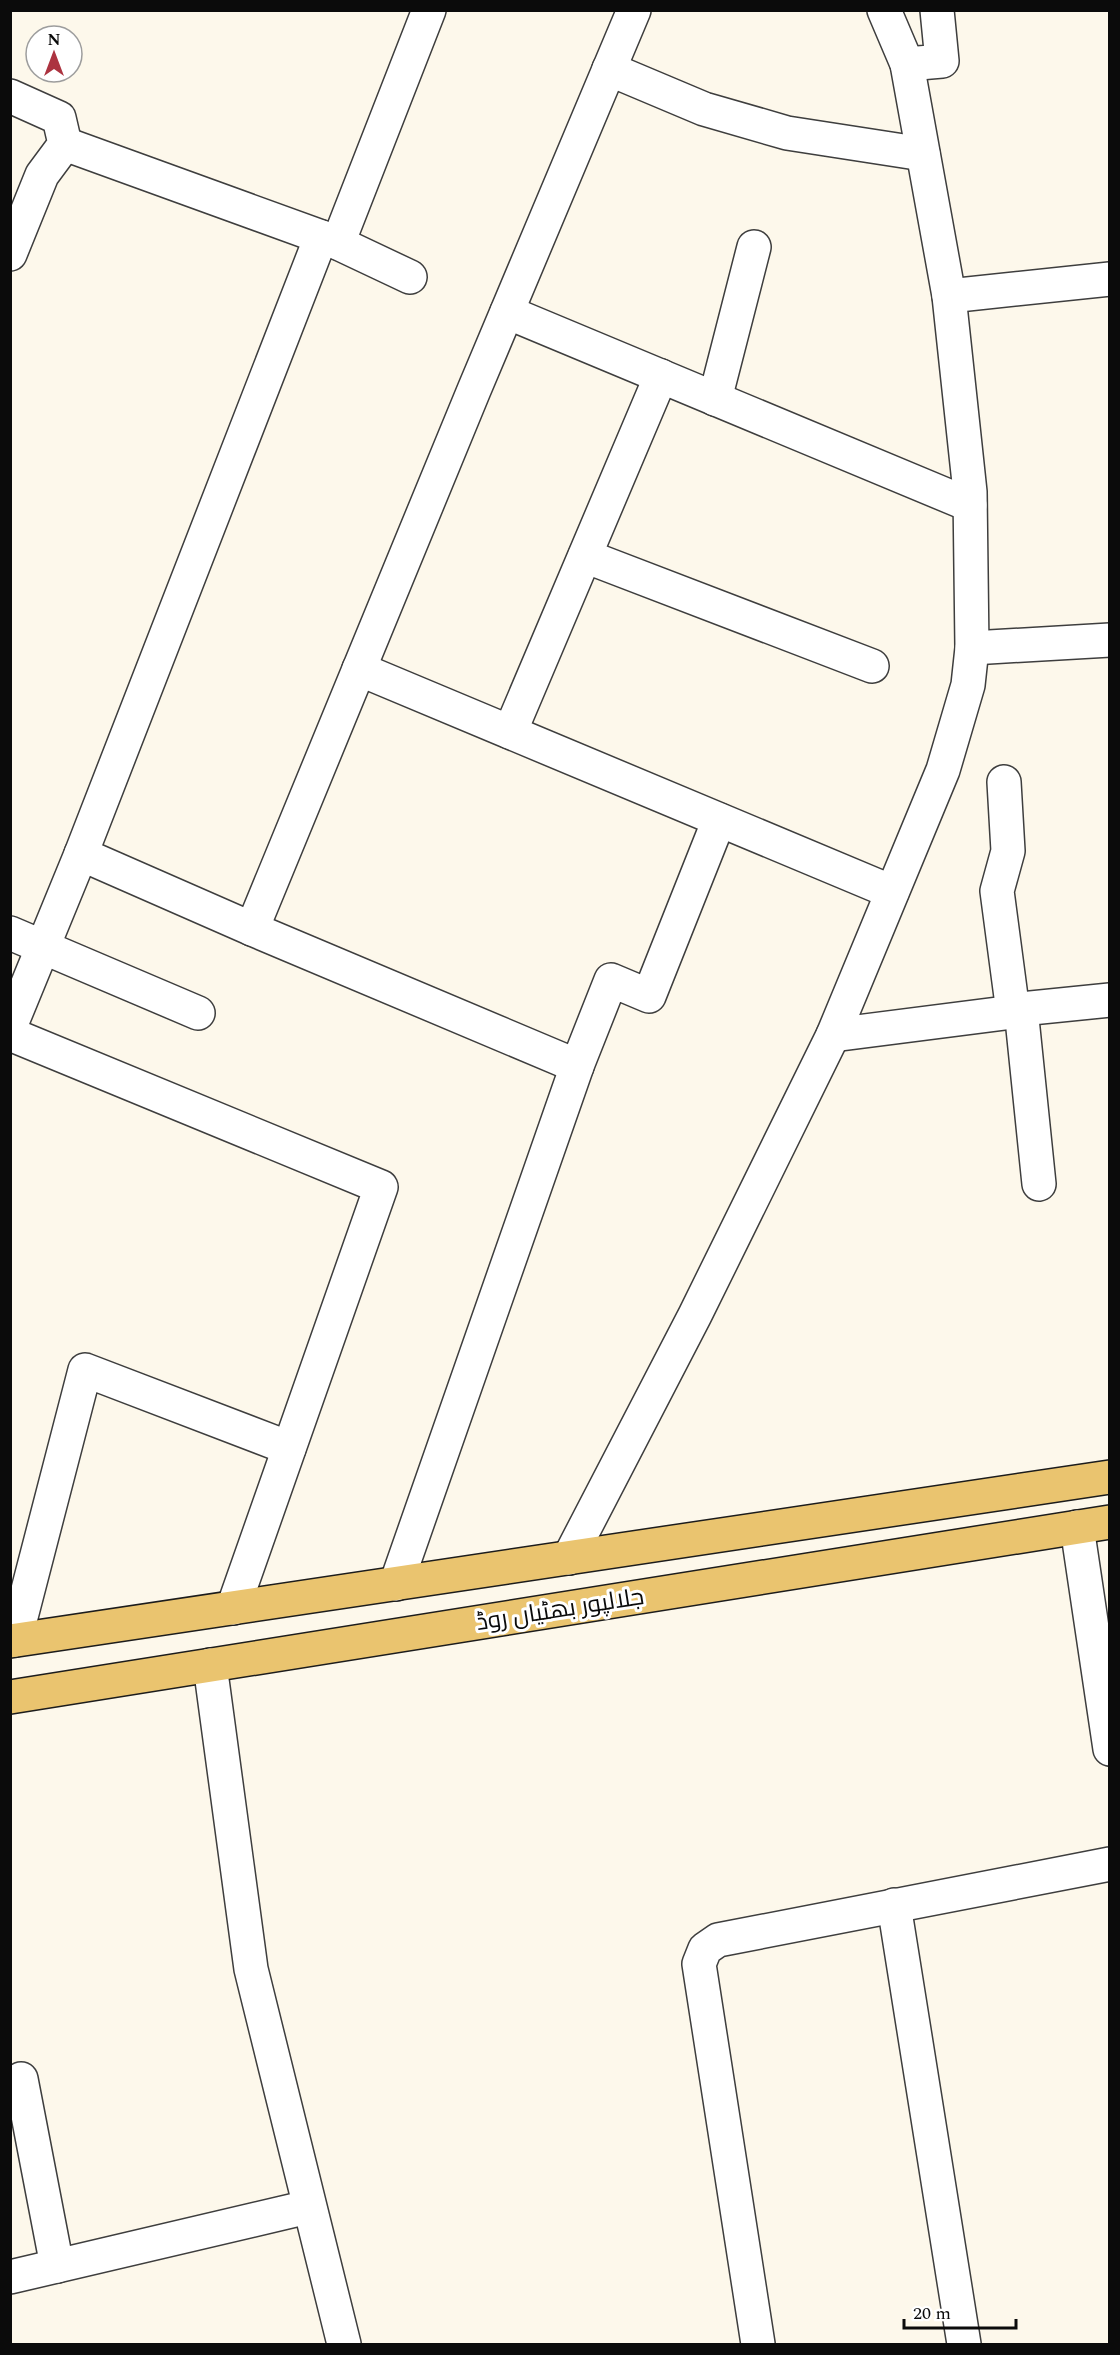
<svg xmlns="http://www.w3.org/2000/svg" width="1120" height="2355" viewBox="0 0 1120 2355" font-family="Spectral,Cairo,serif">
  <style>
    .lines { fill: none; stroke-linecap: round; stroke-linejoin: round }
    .street-casing { stroke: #3e3e3e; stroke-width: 36 }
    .primary-casing { stroke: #1c1c1c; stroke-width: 36 }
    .street { stroke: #fff; stroke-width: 33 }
    .primary { stroke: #eac46f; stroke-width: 33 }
    .labels { text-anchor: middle; stroke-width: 6; stroke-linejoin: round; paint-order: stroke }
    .street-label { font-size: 24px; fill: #0b0b0b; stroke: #fff }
  </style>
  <rect width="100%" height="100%" fill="#fdf8eb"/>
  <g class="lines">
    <defs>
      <g id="street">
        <polyline points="907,64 942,61 937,10"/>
        <polyline points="609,69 704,109 787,133 923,154"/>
        <polyline points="10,96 59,118 65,144 42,175 10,254"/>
        <polyline points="65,144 338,243 410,277"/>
        <polyline points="338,243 429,10"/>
        <polyline points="949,296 1110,279"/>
        <polyline points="507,312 970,505"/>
        <polyline points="715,399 754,247"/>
        <polyline points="585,556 872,666"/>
        <polyline points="972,648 1110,640"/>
        <polyline points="359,669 892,892"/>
        <polyline points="510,732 661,376"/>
        <polyline points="1004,782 1008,851 997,891 1013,1012"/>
        <polyline points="81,854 252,929 577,1066"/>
        <polyline points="252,929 474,390 634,10"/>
        <polyline points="10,933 198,1013"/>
        <polyline points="1021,1009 1039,1184"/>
        <polyline points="10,1027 81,854 321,237"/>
        <polyline points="10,1034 381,1187 233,1608"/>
        <polyline points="833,1035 1013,1012 1021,1009 1110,1000"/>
        <polyline points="1077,1527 1110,1749"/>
        <polyline points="569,1558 695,1315 833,1035 943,770 968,685 972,648 970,492 949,296 907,64 884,10"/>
        <polyline points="396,1584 577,1066 611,980 649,996 719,820"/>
        <polyline points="15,1640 85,1370 289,1448"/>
        <polyline points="210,1665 251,1969 344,2344"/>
        <polyline points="894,1905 964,2344"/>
        <polyline points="21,2079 57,2266"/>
        <polyline points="10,2277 308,2207"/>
        <polyline points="758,2344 699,1964 705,1949 718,1940 1110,1864"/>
      </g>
      <g id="primary">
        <polyline points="10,1641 1110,1477"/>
        <polyline points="10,1697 1110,1522"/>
      </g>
    </defs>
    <use href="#street" class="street-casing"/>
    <use href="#primary" class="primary-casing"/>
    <use href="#street" class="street"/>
    <use href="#primary" class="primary"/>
  </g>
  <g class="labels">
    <g class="street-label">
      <text transform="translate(560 1609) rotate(-9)" y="8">جلالپور بھٹیاں روڈ</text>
    </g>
  </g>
  <rect width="1120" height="2355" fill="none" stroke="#0b0b0b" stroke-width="24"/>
  <g transform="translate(54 54)"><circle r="28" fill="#ffffff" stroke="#9d9d9d" stroke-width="1.5"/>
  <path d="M0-4.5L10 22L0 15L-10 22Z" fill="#ac3340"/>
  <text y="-9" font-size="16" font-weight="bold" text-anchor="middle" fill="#0b0b0b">N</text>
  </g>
  <path d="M904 2319v9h112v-9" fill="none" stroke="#0b0b0b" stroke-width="3"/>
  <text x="913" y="2319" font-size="18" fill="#0b0b0b" stroke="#ffffff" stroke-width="4.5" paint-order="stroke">20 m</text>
</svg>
